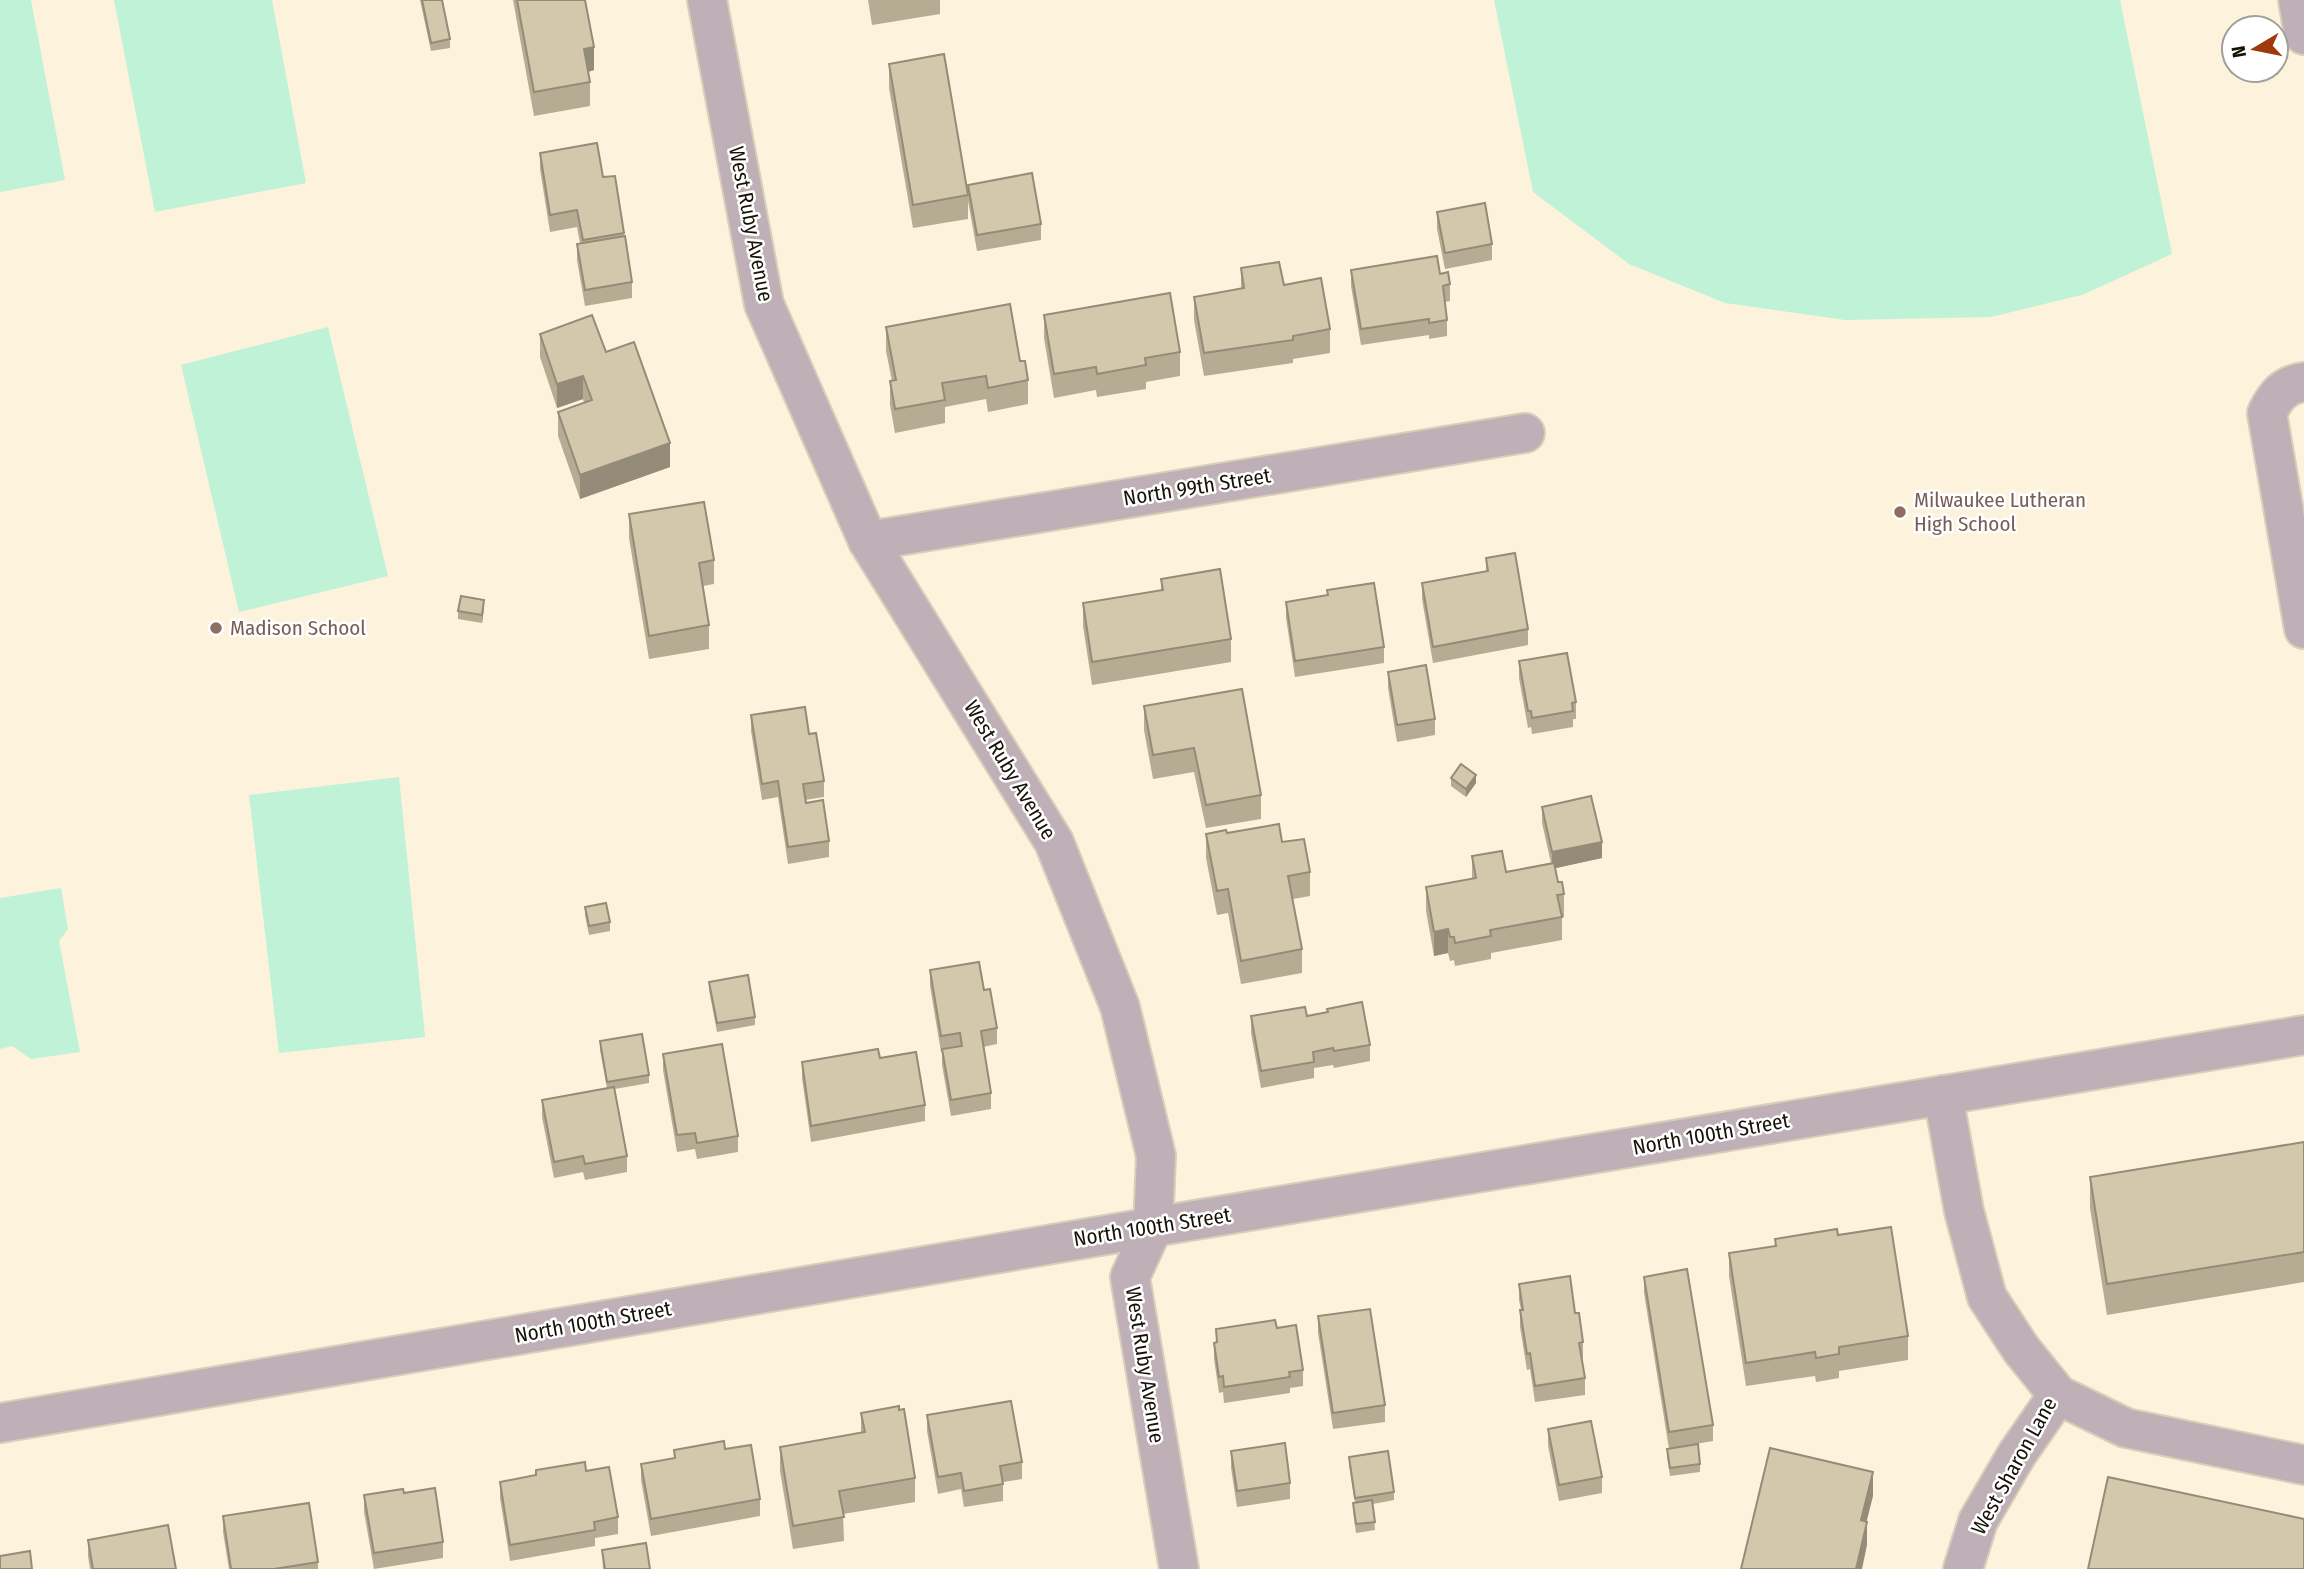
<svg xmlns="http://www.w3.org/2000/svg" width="2304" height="1569" viewBox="0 0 2304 1569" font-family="'Fira Sans Condensed',sans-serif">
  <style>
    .green { fill: #bff2d7 }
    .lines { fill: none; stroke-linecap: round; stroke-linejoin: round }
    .minor-casing { stroke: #d8cfba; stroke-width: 42 }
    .minor { stroke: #beb0b6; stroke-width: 38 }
    .wall { fill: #b6ac94 }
    .shaded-wall { fill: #948c78 }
    .building { fill: #d4c8ac; stroke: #948c78; stroke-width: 2 }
    .education-dot { fill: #8d6e63; stroke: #fff; stroke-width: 2.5 }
    .labels { text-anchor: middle; stroke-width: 5; stroke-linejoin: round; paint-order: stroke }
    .street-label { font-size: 21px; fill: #161208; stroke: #fff }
    .education-label { font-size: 21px; fill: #785e54; stroke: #fff; text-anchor: start }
  </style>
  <rect width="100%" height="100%" fill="#fdf3dc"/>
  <g class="green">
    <polygon points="0,0 31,0 65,180 0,192"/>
    <polygon points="114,0 272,0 306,183 155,212"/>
    <polygon points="1494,0 2120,0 2172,254 2082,295 1991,317 1845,320 1725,303 1629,264 1533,192"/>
    <polygon points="328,327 388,576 239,612 181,365"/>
    <polygon points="399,777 425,1037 279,1053 249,795"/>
    <polygon points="61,888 68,929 59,941 80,1052 31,1059 12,1046 0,1049 0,898"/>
  </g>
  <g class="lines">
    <defs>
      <g id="minor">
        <polyline points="707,0 764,304 868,541 1054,842 1120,1007 1156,1156 1153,1227 1130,1277 1179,1569"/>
        <polyline points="2298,0 2304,35"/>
        <path d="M2304 382C2284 385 2276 395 2267 413L2304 629"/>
        <polyline points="868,541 1525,433"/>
        <polyline points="1943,1095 1964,1211 1987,1297 2021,1349 2058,1395 2017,1454 1978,1521 1963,1569"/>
        <polyline points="2058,1395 2126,1428 2304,1465"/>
        <polyline points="0,1423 1153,1227 2304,1035"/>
      </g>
    </defs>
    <use href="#minor" class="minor-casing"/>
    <use href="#minor" class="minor"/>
  </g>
  <g class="wall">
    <polygon points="420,0 442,0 450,39 450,48 431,51"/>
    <polygon points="513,0 585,0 594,70 588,72 590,82 590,106 534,116"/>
    <polygon points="868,0 940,0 940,14 872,25"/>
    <polygon points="889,64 968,195 968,219 913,228 889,88"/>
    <polygon points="540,153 603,177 624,233 632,282 632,298 585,306 577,260 577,244 580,243 577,227 550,232 540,169"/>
    <polygon points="968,185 1041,224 1041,240 977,251 968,201"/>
    <polygon points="1437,212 1492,244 1492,260 1445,269 1437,229"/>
    <polygon points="1241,268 1284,285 1330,329 1330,353 1293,359 1293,363 1204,376 1194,320 1194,297 1241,289"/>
    <polygon points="1351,270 1440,274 1450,284 1450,301 1445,302 1447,320 1447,336 1429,339 1429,335 1361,345 1351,286"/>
    <polygon points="1044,315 1180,352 1180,376 1146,382 1146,389 1097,397 1096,390 1054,398 1044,338"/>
    <polygon points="886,327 1020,361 1028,380 1028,404 988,412 986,399 945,407 945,423 895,433 890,405 890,381 892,381 886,351"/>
    <polygon points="540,334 606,352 670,467 580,499 558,436 558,412 584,403 583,399 557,408 540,357"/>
    <polygon points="629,514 714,560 714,584 703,586 709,625 709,649 649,659 629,538"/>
    <polygon points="1486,558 1528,629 1528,645 1433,663 1422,599 1422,583 1486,571"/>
    <polygon points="1161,579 1231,639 1231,662 1092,685 1083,626 1083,603 1161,590"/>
    <polygon points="1327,590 1384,647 1384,663 1295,677 1286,618 1286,602 1327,595"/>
    <polygon points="484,608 482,623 458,619 458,611"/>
    <polygon points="1519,661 1576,702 1576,719 1573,719 1573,727 1532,734 1531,727 1528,728 1519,678"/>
    <polygon points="1388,672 1435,719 1435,735 1397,742 1388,688"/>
    <polygon points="1144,706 1261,795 1261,819 1206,828 1194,772 1153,779 1144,730"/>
    <polygon points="751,715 809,734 824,781 824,797 805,800 806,803 829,841 829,857 788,864 778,797 762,800 751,731"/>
    <polygon points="1451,778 1476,783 1466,797 1451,786"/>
    <polygon points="1542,807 1602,858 1555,868 1558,882 1564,894 1564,917 1562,918 1562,940 1491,953 1491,959 1455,966 1454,960 1450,961 1448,953 1434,956 1426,911 1426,887 1472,879 1472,856 1506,872 1551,863 1542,823"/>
    <polygon points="1227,833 1282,842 1310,872 1310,896 1293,899 1302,949 1302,973 1241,984 1228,913 1217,915 1206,858 1206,834"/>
    <polygon points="585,907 610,922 610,931 589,935 585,915"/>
    <polygon points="930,970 984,990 997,1028 997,1044 983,1047 991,1093 991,1109 951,1116 942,1065 942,1052 941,1052 930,986"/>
    <polygon points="709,982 755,1017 755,1025 717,1032 709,990"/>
    <polygon points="1327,1009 1370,1045 1370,1061 1334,1068 1333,1065 1314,1068 1314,1078 1261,1088 1251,1033 1251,1016 1307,1016 1327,1013"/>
    <polygon points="600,1041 649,1075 649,1083 615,1089 627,1156 627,1172 585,1180 583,1172 554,1178 542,1117 542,1100 607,1088 600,1050"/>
    <polygon points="663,1054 738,1136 738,1152 697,1159 695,1149 677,1152 663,1070"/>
    <polygon points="880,1058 925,1105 925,1121 811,1142 802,1078 802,1062"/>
    <polygon points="2304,1142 2304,1282 2107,1315 2090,1208 2090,1177"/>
    <polygon points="1838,1235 1908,1336 1908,1360 1839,1371 1839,1378 1816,1382 1815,1376 1746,1386 1729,1276 1729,1253 1775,1246 1775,1239"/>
    <polygon points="1644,1277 1713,1425 1713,1441 1672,1448 1700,1464 1700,1472 1670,1476 1667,1457 1667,1449 1669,1449 1644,1293"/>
    <polygon points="1519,1284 1575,1313 1583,1342 1583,1358 1582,1359 1585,1378 1585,1395 1535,1402 1530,1369 1527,1370 1520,1327 1520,1310 1521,1310 1519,1300"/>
    <polygon points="1318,1316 1385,1405 1385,1422 1333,1429 1318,1333"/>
    <polygon points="1277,1328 1303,1370 1303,1386 1290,1388 1290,1393 1224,1403 1223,1392 1219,1393 1214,1359 1214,1343 1216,1343 1216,1329"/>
    <polygon points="861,1413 915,1478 915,1502 843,1514 844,1541 793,1549 780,1471 780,1447 861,1433"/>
    <polygon points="927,1415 1022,1462 1022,1479 1003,1482 1003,1501 964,1507 961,1489 938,1494 927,1431"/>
    <polygon points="1548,1429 1602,1477 1602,1493 1559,1501 1548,1446"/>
    <polygon points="725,1449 760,1499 760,1516 651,1536 641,1480 641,1464 674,1458 674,1450"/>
    <polygon points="1231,1451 1290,1483 1290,1499 1237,1507 1231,1468"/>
    <polygon points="1349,1457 1394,1492 1394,1500 1373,1504 1375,1530 1356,1533 1353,1511 1353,1503 1355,1503 1349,1465"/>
    <polygon points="536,1470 586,1471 618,1517 618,1534 595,1538 595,1546 510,1561 500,1498 500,1482 536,1475"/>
    <polygon points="404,1493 443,1542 443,1558 374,1569 364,1512 364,1495"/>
    <polygon points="223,1516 318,1562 318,1569 229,1569 223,1532"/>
    <polygon points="88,1540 176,1569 90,1569 88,1556"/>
    <polygon points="602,1550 650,1569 603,1569"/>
  </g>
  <g class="shaded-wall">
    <polygon points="594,47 594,70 584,73 584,49"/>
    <polygon points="583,376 583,399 557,408 557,384"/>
    <polygon points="670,443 670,467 580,499 580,475"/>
    <polygon points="484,600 484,608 482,623 482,615"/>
    <polygon points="1476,775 1476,783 1466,797 1466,789"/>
    <polygon points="1602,842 1602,858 1552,869 1552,852"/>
    <polygon points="1448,929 1448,953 1434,956 1434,932"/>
    <polygon points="1873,1472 1873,1496 1861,1544 1861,1520"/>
    <polygon points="1867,1522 1867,1545 1862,1569 1856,1569"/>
  </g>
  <g class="building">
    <polygon points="422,0 442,0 450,39 431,43"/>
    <polygon points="517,0 585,0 594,47 584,49 590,82 534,92"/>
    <polygon points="944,54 968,195 913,205 889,64"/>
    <polygon points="597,143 603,177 615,176 624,233 583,240 577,210 550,215 540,153"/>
    <polygon points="1032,173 1041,224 977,235 968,185"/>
    <polygon points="1485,203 1492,244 1445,253 1437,212"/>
    <polygon points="625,236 632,282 585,290 577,244"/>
    <polygon points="1437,256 1440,274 1448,272 1450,284 1443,286 1447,320 1429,323 1429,319 1361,329 1351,270"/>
    <polygon points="1279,262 1284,285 1321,278 1330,329 1293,336 1293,340 1204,353 1194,297 1244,288 1241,268"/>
    <polygon points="1170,293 1180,352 1145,358 1146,365 1097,374 1096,367 1054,374 1044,315"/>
    <polygon points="1010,304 1020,361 1025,361 1028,380 988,388 986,376 942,383 945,400 895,409 890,381 896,380 886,327"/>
    <polygon points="592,315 606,352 634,342 670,443 580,475 558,412 592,400 583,376 557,384 540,334"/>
    <polygon points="704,502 714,560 699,563 709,625 649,636 629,514"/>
    <polygon points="1515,553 1528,629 1433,647 1422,583 1488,571 1486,558"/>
    <polygon points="1220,569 1231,639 1092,662 1083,603 1163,590 1161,579"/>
    <polygon points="1374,583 1384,647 1295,661 1286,602 1328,595 1327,590"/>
    <polygon points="461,596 484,600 482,615 458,611"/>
    <polygon points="1567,653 1576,702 1572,703 1573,711 1532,718 1531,711 1528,711 1519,661"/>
    <polygon points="1426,665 1435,719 1397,725 1388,672"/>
    <polygon points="1242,689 1261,795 1206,805 1194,748 1153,755 1144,706"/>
    <polygon points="805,707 809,734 816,733 824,781 803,784 806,803 823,800 829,841 788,847 778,781 762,784 751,715"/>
    <polygon points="1461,764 1476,775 1466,789 1451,778"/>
    <polygon points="1591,796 1602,842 1552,852 1542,807"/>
    <polygon points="1279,824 1282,842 1304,839 1310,872 1288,876 1302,949 1241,961 1228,889 1217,891 1206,834 1226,830 1227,833"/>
    <polygon points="1502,851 1506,872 1554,863 1558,882 1562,882 1564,894 1557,895 1562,917 1490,930 1491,936 1455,943 1454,937 1450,937 1448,929 1434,932 1426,887 1476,878 1472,856"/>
    <polygon points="606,903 610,922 589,926 585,907"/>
    <polygon points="979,962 984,990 990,989 997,1028 981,1031 991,1093 951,1100 942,1049 962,1046 960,1033 941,1036 930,970"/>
    <polygon points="748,975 755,1017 717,1023 709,982"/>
    <polygon points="1362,1002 1370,1045 1334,1051 1333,1048 1313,1052 1314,1062 1261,1071 1251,1016 1305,1007 1307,1016 1328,1012 1327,1009"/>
    <polygon points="642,1034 649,1075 607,1082 600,1041"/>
    <polygon points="722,1044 738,1136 697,1143 695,1133 677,1135 663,1054"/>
    <polygon points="878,1049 880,1058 916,1052 925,1105 811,1126 802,1062"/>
    <polygon points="614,1087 627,1156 585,1164 583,1156 554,1162 542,1100"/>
    <polygon points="2304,1142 2304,1252 2107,1284 2090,1177"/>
    <polygon points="1891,1227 1908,1336 1839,1347 1839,1354 1816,1358 1815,1352 1746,1363 1729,1253 1776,1246 1775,1239 1837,1229 1838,1235"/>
    <polygon points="1687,1269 1713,1425 1669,1432 1644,1277"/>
    <polygon points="1570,1276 1575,1313 1579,1313 1583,1342 1579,1343 1585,1378 1535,1386 1530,1353 1527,1354 1520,1310 1523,1310 1519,1284"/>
    <polygon points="1370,1309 1385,1405 1333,1413 1318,1316"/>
    <polygon points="1275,1320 1277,1328 1296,1325 1303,1370 1289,1372 1290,1377 1224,1387 1223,1376 1219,1377 1214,1343 1217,1342 1216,1329"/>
    <polygon points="1011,1401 1022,1462 1000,1466 1003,1484 964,1491 961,1473 938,1477 927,1415"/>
    <polygon points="899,1406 899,1410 904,1409 915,1478 839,1491 844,1517 793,1526 780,1447 865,1432 861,1413"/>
    <polygon points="1591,1421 1602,1477 1559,1485 1548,1429"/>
    <polygon points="724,1441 725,1449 751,1445 760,1499 651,1519 641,1464 675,1458 674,1450"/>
    <polygon points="1285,1443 1290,1483 1237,1491 1231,1451"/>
    <polygon points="1698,1444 1700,1464 1670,1468 1667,1449"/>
    <polygon points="1770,1448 1873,1472 1861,1520 1867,1522 1856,1569 1741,1569"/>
    <polygon points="1388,1451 1394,1492 1355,1498 1349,1457"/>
    <polygon points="585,1462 586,1471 609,1467 618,1517 594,1522 595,1530 510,1545 500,1482 536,1475 536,1470"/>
    <polygon points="2108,1477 2304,1519 2304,1569 2088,1569"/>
    <polygon points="435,1488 443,1542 374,1553 364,1495 403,1489 404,1493"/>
    <polygon points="1372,1500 1375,1522 1356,1524 1353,1503"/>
    <polygon points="309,1503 318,1562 274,1569 231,1569 223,1516"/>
    <polygon points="168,1525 176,1569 93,1569 88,1540"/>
    <polygon points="646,1543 650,1569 605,1569 602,1550"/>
    <polygon points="30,1551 32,1569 0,1569 0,1556"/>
  </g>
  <g class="education-dot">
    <circle cx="1900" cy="512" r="7"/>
    <circle cx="216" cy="628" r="7"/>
  </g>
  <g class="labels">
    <g class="street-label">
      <text transform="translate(751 224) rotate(79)" y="7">West Ruby Avenue</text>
      <text transform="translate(1197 487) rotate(-9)" y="7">North 99th Street</text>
      <text transform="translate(1010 770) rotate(59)" y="7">West Ruby Avenue</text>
      <text transform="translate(1711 1134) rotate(-10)" y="7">North 100th Street</text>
      <text transform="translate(1152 1227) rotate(-9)" y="7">North 100th Street</text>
      <text transform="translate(593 1322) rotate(-10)" y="7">North 100th Street</text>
      <text transform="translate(1145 1365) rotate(81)" y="7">West Ruby Avenue</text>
      <text transform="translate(2014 1466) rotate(-61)" y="7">West Sharon Lane</text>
    </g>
    <g class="education-label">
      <text x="1914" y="507">Milwaukee Lutheran<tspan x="1914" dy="24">High School</tspan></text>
      <text x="230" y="635">Madison School</text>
    </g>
  </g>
  <g transform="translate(2255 49) rotate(260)"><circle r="33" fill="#ffffff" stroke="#a2a09c" stroke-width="2"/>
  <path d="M0-5L12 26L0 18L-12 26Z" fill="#9f3a0d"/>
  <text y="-10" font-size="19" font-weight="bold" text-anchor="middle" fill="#161208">N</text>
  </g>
</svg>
